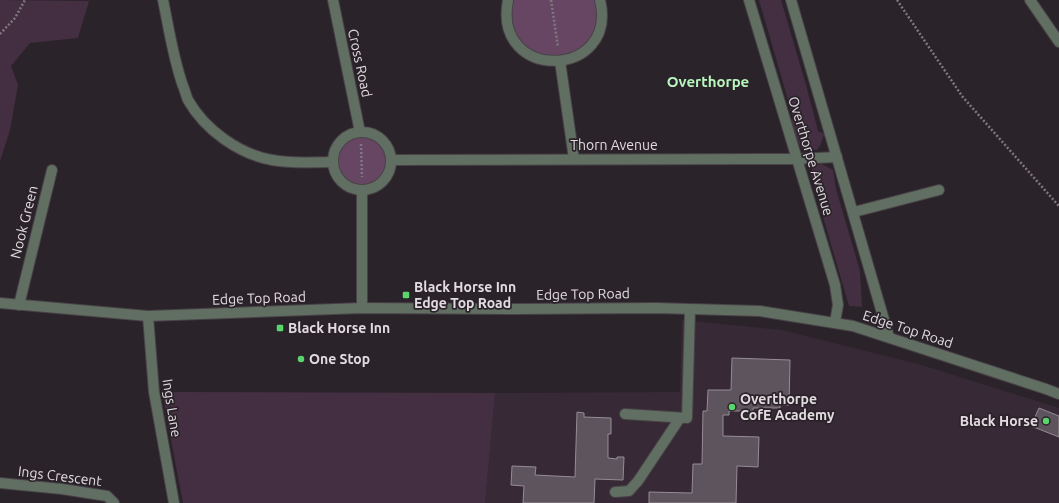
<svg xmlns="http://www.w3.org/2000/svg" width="1059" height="503" viewBox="0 0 1059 503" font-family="Ubuntu,sans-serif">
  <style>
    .built { fill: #372a36 }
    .green { fill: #442f42 }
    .forest { fill: #674664 }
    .building { fill: #5e545d; stroke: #968c95 }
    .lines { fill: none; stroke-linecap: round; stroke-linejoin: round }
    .minor-casing { stroke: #484147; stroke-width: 12 }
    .path { stroke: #7f787e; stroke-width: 2.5; stroke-dasharray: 2 2; stroke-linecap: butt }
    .minor { stroke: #606f61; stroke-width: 10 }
    .poi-dot { fill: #5ad56e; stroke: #2b232a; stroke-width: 1.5 }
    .labels { text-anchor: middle; stroke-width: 3.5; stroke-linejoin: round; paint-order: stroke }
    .street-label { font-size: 14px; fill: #e2dce1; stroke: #2b232a }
    .poi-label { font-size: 14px; font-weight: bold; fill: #e2dce1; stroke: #2b232a; text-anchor: start }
    .neighbourhood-label { font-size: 15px; font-weight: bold; fill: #b7f6bc; stroke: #2b232a }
  </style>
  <rect width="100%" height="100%" fill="#2b232a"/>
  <polygon class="built" points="682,320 782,330 918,364 1059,408 1059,503 485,503 495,393 680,392"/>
  <g class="green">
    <polygon points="0,0 89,1 78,38 30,43 11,66 18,85 10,130 0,161"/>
    <path d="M759 0H781L806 85 818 131 824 134 820 146 817 150 802 149C796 140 789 126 793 117Z"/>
    <polygon points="822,164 833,170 836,189 860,271 862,307 849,306 810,172 815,165"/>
    <polygon points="162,392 495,393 485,503 183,503"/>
  </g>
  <g class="forest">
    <polygon points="508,0 600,0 602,17 583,53 540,60 510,32"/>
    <circle cx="362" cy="161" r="29"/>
  </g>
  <g class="building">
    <polygon points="732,358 790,360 789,405 780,405 780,408 753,408 753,411 729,411 729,415 723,415 723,436 759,437 758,467 737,466 736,503 649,503 649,492 692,493 693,464 702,464 703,411 707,411 708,390 731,390"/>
    <polygon points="1039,408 1059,416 1059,437 1031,426"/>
    <polygon points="577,412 584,413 584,417 611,418 611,434 608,434 608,458 617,459 617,457 624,457 623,480 595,479 594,503 523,503 524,486 511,485 512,466 536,467 535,475 575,477"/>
  </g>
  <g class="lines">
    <defs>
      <g id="minor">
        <path d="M163 0C169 29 173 58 183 86 185 90 186 96 188 100 205 130 239 154 272 160 292 164 313 162 333 162"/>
        <polyline points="333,0 360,132"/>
        <path d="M508 0C492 83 619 79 600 0"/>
        <polyline points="749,0 835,285 838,305 835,322"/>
        <polyline points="791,0 889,337"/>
        <polyline points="1030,0 1059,42"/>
        <polyline points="560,61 574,159"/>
        <circle cx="362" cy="161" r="29"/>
        <polyline points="391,160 797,159 837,157"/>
        <polyline points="854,212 939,190"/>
        <polyline points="0,303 148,316 362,308 516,309 656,308 760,311 853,326 1046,389 1059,394"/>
        <polyline points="19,305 52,170"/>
        <polyline points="362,308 362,190"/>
        <polyline points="148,316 154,392 174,503"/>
        <polyline points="625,414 687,418 690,309"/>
        <polyline points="0,483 62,489 107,496 114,503"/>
        <polyline points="615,492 629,491 638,481 680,418"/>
      </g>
    </defs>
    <use href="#minor" class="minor-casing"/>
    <g class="path">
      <polyline points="551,0 558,47"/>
      <polyline points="897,0 962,96 1059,206"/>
      <polyline points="0,34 15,18 25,0"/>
      <polyline points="361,144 362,177"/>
    </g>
    <use href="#minor" class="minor"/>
  </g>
  <g class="poi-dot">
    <rect x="402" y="291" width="8" height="8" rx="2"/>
    <rect x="276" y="324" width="8" height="8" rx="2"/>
    <circle cx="301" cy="359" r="4"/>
    <circle cx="732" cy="407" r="4"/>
    <circle cx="1046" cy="421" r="4"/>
  </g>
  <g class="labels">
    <g class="street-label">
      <text transform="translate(360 63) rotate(78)" y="5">Cross Road</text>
      <text x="614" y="150">Thorn Avenue</text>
      <text transform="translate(811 156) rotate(73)" y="5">Overthorpe Avenue</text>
      <text transform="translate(24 222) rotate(-76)" y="5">Nook Green</text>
      <text transform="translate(583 294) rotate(-1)" y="5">Edge Top Road</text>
      <text transform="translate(259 298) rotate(-2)" y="5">Edge Top Road</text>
      <text transform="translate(908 329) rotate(18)" y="5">Edge Top Road</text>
      <text transform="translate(172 408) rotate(81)" y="5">Ings Lane</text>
      <text transform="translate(60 476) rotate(7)" y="5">Ings Crescent</text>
    </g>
    <g class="poi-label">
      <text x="414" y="292">Black Horse Inn<tspan x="414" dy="16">Edge Top Road</tspan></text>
      <text x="288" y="333">Black Horse Inn</text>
      <text x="309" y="364">One Stop</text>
      <text x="740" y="404">Overthorpe<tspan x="740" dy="16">CofE Academy</tspan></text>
      <text x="1038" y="426" text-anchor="end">Black Horse</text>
    </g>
    <g class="neighbourhood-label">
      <text x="708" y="87">Overthorpe</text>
    </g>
  </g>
</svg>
